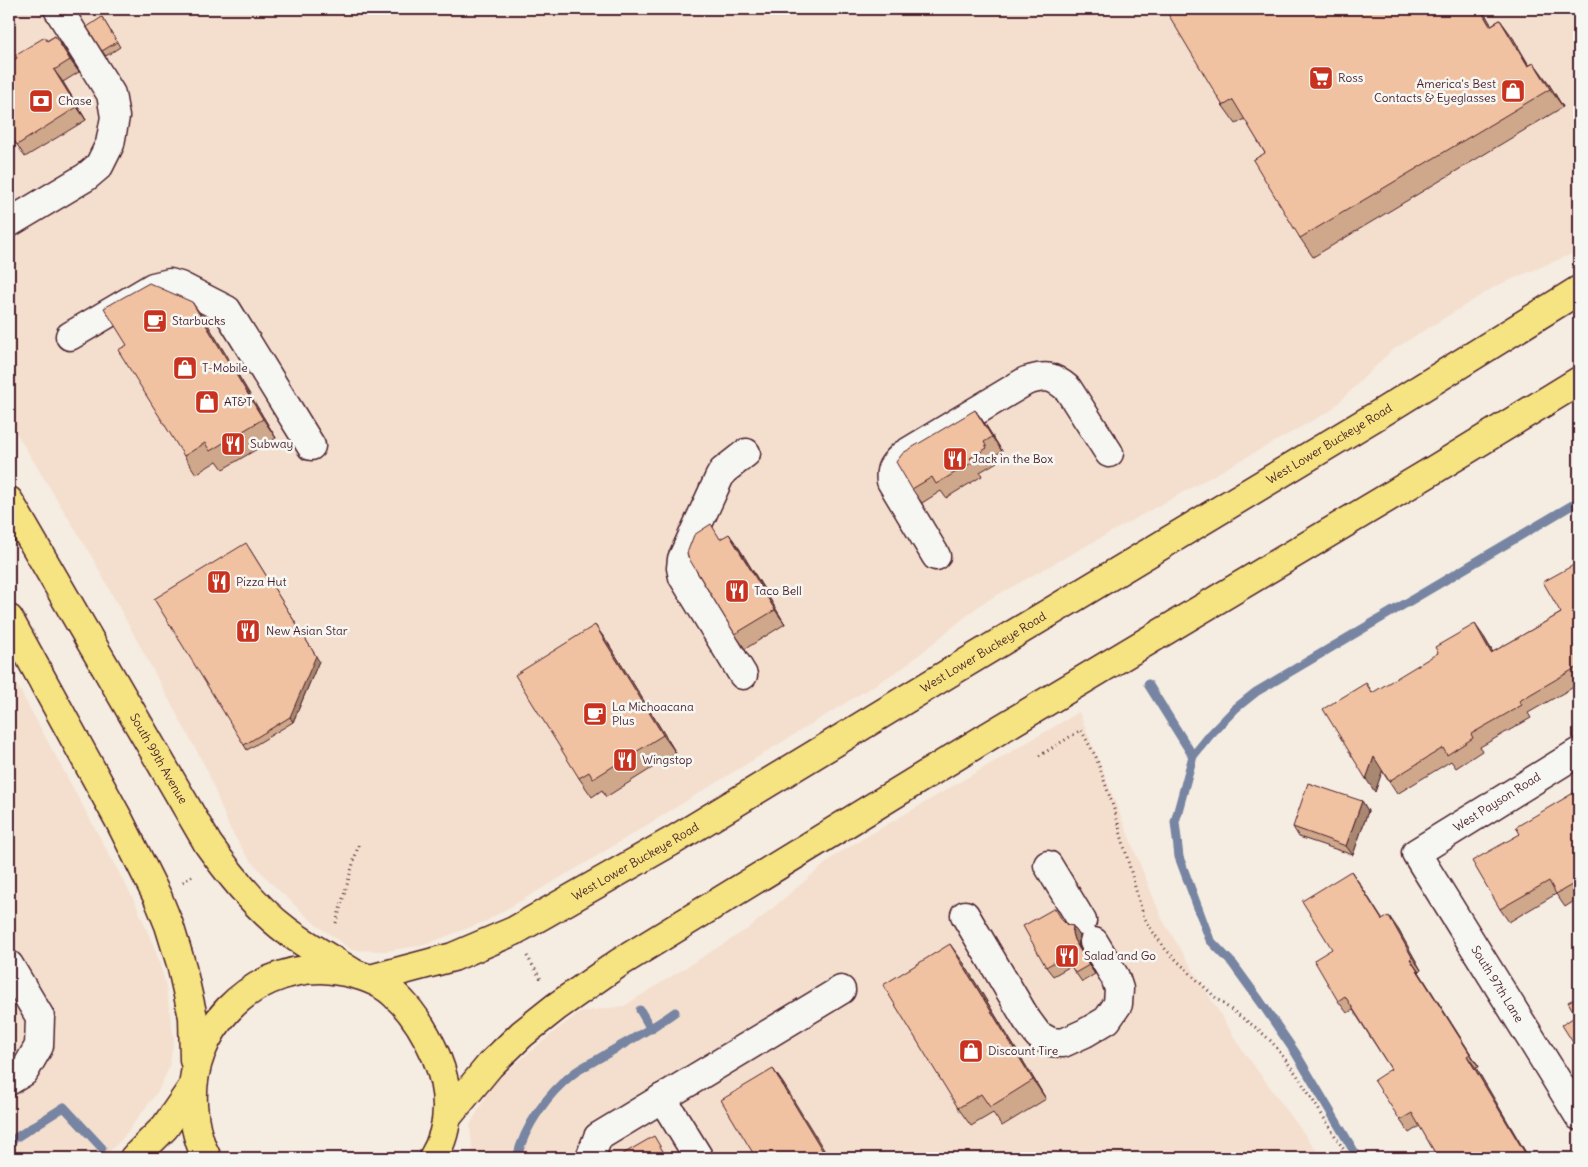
<svg xmlns="http://www.w3.org/2000/svg" width="1588" height="1167" viewBox="0 0 1588 1167" font-family="Delius,sans-serif">
  <style>
    .built { fill: #f4dfce }
    .lines { fill: none; stroke-linecap: round; stroke-linejoin: round }
    .stream { stroke: #7785a2; stroke-width: 9 }
    .minor-casing { stroke: #4a1f2b; stroke-width: 31 }
    .major-casing { stroke: #4a1f2b; stroke-width: 31 }
    .path { stroke: #4a1f2b; stroke-width: 3; stroke-dasharray: 1 4; stroke-linecap: butt }
    .minor { stroke: #f6f6f2; stroke-width: 28 }
    .major { stroke: #f6e381; stroke-width: 28 }
    .wall { fill: #cfa78a; stroke: #4a1f2b }
    .shaded-wall { fill: #a98871; stroke: #4a1f2b }
    .building { fill: #f1c2a1; stroke: #4a1f2b }
    .labels { text-anchor: middle; stroke-width: 5; stroke-linejoin: round; paint-order: stroke }
    .poi-label { font-size: 12px; fill: #4a1f2b; stroke: #f6f6f2; text-anchor: start }
    .street-label { font-size: 12px; fill: #4a1f2b; stroke: #f6f6f2 }
  </style>
  <rect width="100%" height="100%" fill="#f5ece2"/>
  <filter id="ink" filterUnits="userSpaceOnUse"><feTurbulence type="fractalNoise" baseFrequency=".02" numOctaves="2"/><feDisplacementMap in="SourceGraphic" scale="10" xChannelSelector="R" yChannelSelector="G"/><feConvolveMatrix kernelMatrix="1 2 1 2 8 2 1 2 1" color-interpolation-filters="sRGB"/></filter>
  <g filter="url(#ink)">
    <g class="built">
      <polygon points="9,9 1569,9 1579,26 1579,251 1496,286 1391,351 1330,411 981,604 904,667 587,862 486,921 424,945 386,951 352,950 315,924 271,883 246,855 229,827 207,770 92,557 9,421"/>
      <polygon points="9,670 136,904 156,952 165,982 174,1039 169,1068 158,1091 122,1139 103,1158 9,1158"/>
      <polygon points="1079,712 1162,919 1241,1048 1322,1158 473,1158 470,1125 494,1082 550,1035 580,1012 624,1006 749,928 837,854"/>
    </g>
    <g class="lines">
      <g class="stream">
        <polyline points="1148,684 1193,756"/>
        <polyline points="640,1010 651,1029"/>
        <polyline points="9,1142 64,1107 102,1148"/>
        <path d="M517 1158C524 1127 548 1093 573 1074 582 1067 593 1062 603 1056 627 1042 652 1029 675 1012"/>
        <polyline points="1358,1158 1295,1052 1260,1001 1233,964 1210,940 1179,857 1175,822 1193,756 1210,735 1236,708 1256,692 1579,501"/>
      </g>
      <defs>
        <g id="minor">
          <polyline points="9,223 86,177 99,166 110,144 115,117 111,94 58,9"/>
          <polyline points="70,336 153,287 170,283 180,286 227,310 311,446"/>
          <path d="M936 556 891 481C889 468 894 464 903 455L1026 381C1046 375 1052 375 1068 389L1109 453"/>
          <polyline points="743,675 683,577 681,568 682,559 719,478 723,471 746,453"/>
          <path id="s1" d="M1579 752 1416 853 1579 1116"/>
          <polyline points="1048,865 1082,921"/>
          <polyline points="965,915 1027,1020 1038,1035 1051,1042 1063,1043 1085,1033 1107,1020 1118,1004 1119,989 1115,977 1094,942"/>
          <polyline points="9,965 40,1017 39,1046 24,1072 9,1081"/>
          <polyline points="662,1098 699,1158"/>
          <polyline points="590,1158 598,1137 841,990"/>
        </g>
        <g id="major">
          <path id="s2" d="M9 501 208 844C230 875 256 908 287 931 309 947 333 960 355 974"/>
          <polyline points="9,619 119,820 158,898 169,925 181,964 193,1017 194,1060"/>
          <path id="s3" d="M370 979 453 957 514 931 674 840 949 673 1381 413 1579 290"/>
          <polyline points="448,1116 490,1065 522,1034 556,1007 619,963 989,736 1427,474 1579,381"/>
          <polyline points="134,1158 165,1127 192,1088"/>
          <path d="M207 1158C198 1142 194 1123 193 1104 189 1032 248 969 321 969 327 969 333 970 339 971 359 974 379 980 394 994 414 1012 426 1033 436 1056 450 1090 452 1126 433 1158"/>
        </g>
      </defs>
      <use href="#minor" class="minor-casing"/>
      <use href="#major" class="major-casing"/>
      <g class="path">
        <polyline points="1039,756 1081,730 1096,757 1115,812 1138,898 1144,917 1153,932 1166,950 1218,1000 1259,1030 1272,1042 1297,1075 1349,1158"/>
        <polyline points="183,882 195,874"/>
        <polyline points="336,923 359,843"/>
        <polyline points="527,956 542,981"/>
      </g>
      <use href="#minor" class="minor"/>
      <use href="#major" class="major"/>
    </g>
    <g class="wall">
      <polygon points="1176,9 1455,9 1486,16 1491,25 1500,20 1513,38 1529,65 1534,63 1547,81 1563,107 1313,257 1300,238 1265,153 1245,119 1236,124 1223,106"/>
      <polygon points="102,17 120,47 106,56 102,51"/>
      <polygon points="55,36 79,72 63,82 86,120 25,157 16,143 9,148 9,63"/>
      <polygon points="205,320 276,438 223,469 217,461 196,474 184,456"/>
      <polygon points="975,410 985,424 1002,451 994,456 997,462 980,472 982,476 946,498 941,491 922,503 912,489"/>
      <polygon points="721,539 739,548 785,624 745,649 735,634"/>
      <polygon points="1579,562 1579,684 1528,713 1531,718 1480,747 1482,751 1456,768 1451,761 1397,794 1382,771 1375,792 1366,683 1373,693 1484,637 1493,652 1561,613"/>
      <polygon points="608,643 676,753 606,797 602,790 592,797 579,778"/>
      <polygon points="319,661 293,722 247,750 244,745"/>
      <polygon points="1579,786 1579,898 1565,907 1556,894 1509,922 1500,909 1520,834 1575,792"/>
      <polygon points="1362,801 1368,811 1353,855 1299,837 1293,827"/>
      <polygon points="1351,871 1382,920 1398,929 1421,970 1419,972 1479,1067 1476,1068 1529,1158 1438,1158 1420,1126 1409,1133 1400,1120 1391,1069 1353,1010 1347,1013 1338,1001"/>
      <polygon points="1064,922 1067,925 1073,926 1080,936 1078,943 1080,950 1095,974 1082,982 1071,966 1053,976 1046,967"/>
      <polygon points="963,962 1046,1099 1002,1126 993,1113 971,1126 958,1108"/>
    </g>
    <g class="shaded-wall">
      <polygon points="1480,9 1481,9 1486,16 1503,44 1490,26"/>
      <polygon points="1500,20 1513,38 1540,85 1528,66"/>
      <polygon points="55,36 64,48 79,72 70,60"/>
      <polygon points="1534,63 1547,81 1563,107 1550,89"/>
      <polygon points="54,70 63,82 86,120 77,107"/>
      <polygon points="192,302 205,320 276,438 263,419"/>
      <polygon points="975,410 985,424 1002,451 992,437"/>
      <polygon points="729,534 739,548 785,624 775,610"/>
      <polygon points="249,548 319,661 293,722 290,717"/>
      <polygon points="1475,624 1484,637 1500,666 1491,653"/>
      <polygon points="595,625 608,643 676,753 663,735"/>
      <polygon points="1374,757 1383,769 1375,792 1366,779"/>
      <polygon points="1362,801 1368,811 1353,855 1346,846"/>
      <polygon points="1351,871 1360,884 1391,933 1382,920"/>
      <polygon points="1389,916 1398,929 1421,970 1412,957"/>
      <polygon points="1073,926 1080,936 1078,943 1080,950 1095,974 1074,940 1072,933"/>
      <polygon points="950,944 963,962 1046,1099 1033,1080"/>
      <polygon points="1410,959 1419,972 1479,1067 1470,1054"/>
      <polygon points="1467,1056 1476,1068 1529,1158 1528,1158"/>
      <polygon points="773,1069 783,1083 829,1158 827,1158"/>
    </g>
    <g class="building">
      <polygon points="1176,9 1452,9 1453,10 1455,9 1480,9 1490,26 1500,20 1528,66 1534,63 1550,89 1300,238 1253,160 1265,153 1233,100 1223,106 1168,14"/>
      <polygon points="102,17 117,42 102,51 87,27"/>
      <polygon points="55,36 70,60 54,70 77,107 17,145 9,132 9,63 17,58 15,55 45,37 47,41"/>
      <polygon points="149,283 192,302 263,419 210,451 205,443 184,456 118,350 127,345 104,308"/>
      <polygon points="975,410 992,437 984,442 987,448 970,458 973,462 936,484 932,477 912,489 896,462 903,453"/>
      <polygon points="711,524 720,539 729,534 775,610 735,634 688,557 687,553 694,535"/>
      <polygon points="246,543 316,656 290,717 244,745 154,599"/>
      <polygon points="1579,562 1579,666 1519,701 1522,705 1471,734 1473,738 1447,755 1443,748 1389,781 1374,757 1366,779 1323,709 1366,683 1372,693 1438,653 1435,647 1475,624 1491,653 1561,613 1543,582"/>
      <polygon points="595,625 663,735 593,779 589,772 579,778 515,675"/>
      <polygon points="1308,783 1362,801 1346,846 1293,827"/>
      <polygon points="1579,786 1579,881 1556,894 1549,881 1500,909 1472,861 1520,834 1516,827 1575,792 1574,790"/>
      <polygon points="1351,871 1382,920 1389,916 1412,957 1410,959 1470,1054 1467,1056 1528,1158 1450,1158 1449,1156 1445,1158 1438,1158 1412,1113 1400,1120 1374,1080 1391,1069 1345,996 1338,1001 1314,960 1332,949 1302,901"/>
      <polygon points="1055,908 1062,920 1067,925 1073,926 1072,933 1074,940 1089,965 1075,973 1065,956 1046,967 1023,926"/>
      <polygon points="950,944 1033,1080 990,1107 981,1094 958,1108 883,985"/>
      <polygon points="1579,996 1579,1052 1562,1025 1576,1016 1568,1002"/>
      <polygon points="773,1069 827,1158 756,1158 721,1100"/>
      <polygon points="654,1136 667,1158 616,1158"/>
    </g>
  </g>
  <defs>
    <symbol id="supermarket-square" viewBox="-11 -11 22 22"><rect x="-9" y="-9" width="18" height="18" rx="4" fill="#c8321e" stroke="#f6f6f2"/><path d="M-6-5.5h2.5l.6 2H6L4.5 2H-2.5L-4.4-4H-6ZM-1.5 3.2a1.3 1.3 0 1 0 .1 0ZM3 3.2a1.3 1.3 0 1 0 .1 0Z" fill="#fff"/></symbol>
    <symbol id="shop-square" viewBox="-11 -11 22 22"><rect x="-9" y="-9" width="18" height="18" rx="4" fill="#c8321e" stroke="#f6f6f2"/><path d="M-5-2.5h2.3a2.7 3.5 0 0 1 5.4 0H5L5.5 6h-11ZM-1.5-2.5h3a1.5 2.3 0 0 0-3 0Z" fill="#fff"/></symbol>
    <symbol id="bank-square" viewBox="-11 -11 22 22"><rect x="-9" y="-9" width="18" height="18" rx="4" fill="#c8321e" stroke="#f6f6f2"/><path d="M-6-4H6V4H-6ZM0-2.3a2.3 2.3 0 1 0 0 4.6a2.3 2.3 0 1 0 0-4.6Z" fill="#fff"/></symbol>
    <symbol id="cafe-square" viewBox="-11 -11 22 22"><rect x="-9" y="-9" width="18" height="18" rx="4" fill="#c8321e" stroke="#f6f6f2"/><path d="M-5.5-4.5H6V0H3Q3 3.5 0 3.5H-2.5Q-5.5 3.5-5.5 0ZM3-3.2v2h1.7v-2ZM-6 4.5H4V6H-6Z" fill="#fff"/></symbol>
    <symbol id="restaurant-square" viewBox="-11 -11 22 22"><rect x="-9" y="-9" width="18" height="18" rx="4" fill="#c8321e" stroke="#f6f6f2"/><path d="M-5-6h1v4h1v-4h1v4h1v-4h1v5L-1.5 .5V6h-2V.5L-5-1ZM5-6V6H3V1.5H1.5Q1.5-4 5-6Z" fill="#fff"/></symbol>
  </defs>
  <g fill-rule="evenodd">
    <use href="#supermarket-square" x="1307" y="64" width="28" height="28"/>
    <use href="#shop-square" x="1499" y="77" width="28" height="28"/>
    <use href="#bank-square" x="27" y="87" width="28" height="28"/>
    <use href="#cafe-square" x="141" y="307" width="28" height="28"/>
    <use href="#shop-square" x="171" y="354" width="28" height="28"/>
    <use href="#shop-square" x="193" y="388" width="28" height="28"/>
    <use href="#restaurant-square" x="219" y="430" width="28" height="28"/>
    <use href="#restaurant-square" x="941" y="445" width="28" height="28"/>
    <use href="#restaurant-square" x="205" y="568" width="28" height="28"/>
    <use href="#restaurant-square" x="723" y="577" width="28" height="28"/>
    <use href="#restaurant-square" x="234" y="617" width="28" height="28"/>
    <use href="#cafe-square" x="581" y="700" width="28" height="28"/>
    <use href="#restaurant-square" x="611" y="746" width="28" height="28"/>
    <use href="#restaurant-square" x="1053" y="942" width="28" height="28"/>
    <use href="#shop-square" x="957" y="1037" width="28" height="28"/>
  </g>
  <g class="labels">
    <g class="poi-label">
      <text x="1338" y="82">Ross</text>
      <text x="1496" y="88" text-anchor="end">America's Best<tspan x="1496" dy="14">Contacts &amp; Eyeglasses</tspan></text>
      <text x="58" y="105">Chase</text>
      <text x="172" y="325">Starbucks</text>
      <text x="202" y="372">T-Mobile</text>
      <text x="224" y="406">AT&amp;T</text>
      <text x="250" y="448">Subway</text>
      <text x="972" y="463">Jack in the Box</text>
      <text x="236" y="586">Pizza Hut</text>
      <text x="754" y="595">Taco Bell</text>
      <text x="266" y="635">New Asian Star</text>
      <text x="612" y="711">La Michoacana<tspan x="612" dy="14">Plus</tspan></text>
      <text x="642" y="764">Wingstop</text>
      <text x="1084" y="960">Salad and Go</text>
      <text x="988" y="1055">Discount Tire</text>
    </g>
    <g class="street-label">
      <text dy="4" stroke="none"><textPath href="#s3" startOffset="1102">West Lower Buckeye Road</textPath></text>
      <text dy="4" stroke="none"><textPath href="#s3" startOffset="698">West Lower Buckeye Road</textPath></text>
      <text dy="4" stroke="none"><textPath href="#s2" startOffset="298">South 99th Avenue</textPath></text>
      <text transform="translate(1497 802) rotate(-32)" y="4">West Payson Road</text>
      <text dy="4" stroke="none"><textPath href="#s3" startOffset="292">West Lower Buckeye Road</textPath></text>
      <text dy="4" stroke="none"><textPath href="#s1" startOffset="346">South 97th Lane</textPath></text>
    </g>
  </g>
  <rect width="1588" height="1167" fill="none" stroke="#f6f6f2" stroke-width="30"/>
  <rect x="15" y="15" width="1558" height="1137" fill="none" stroke="#4a1f2b" stroke-width="2" filter="url(#ink)"/>
</svg>
